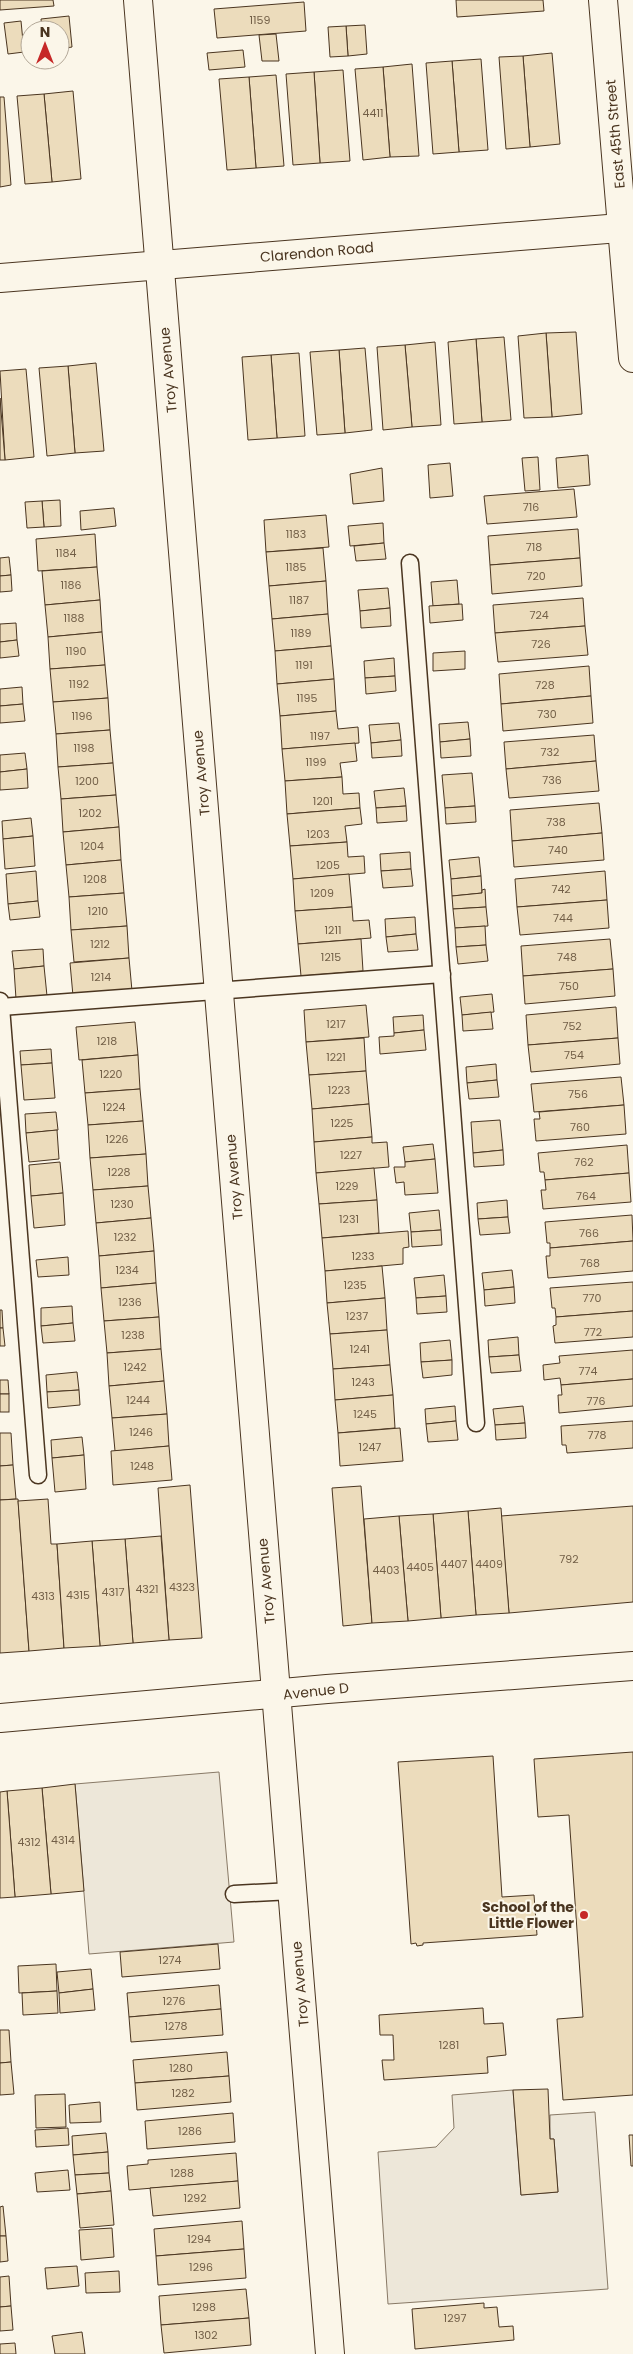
<svg xmlns="http://www.w3.org/2000/svg" width="633" height="2354" viewBox="0 0 633 2354" font-family="Poppins,sans-serif">
  <style>
    .parking { fill: #ede7d9; stroke: #887966 }
    .building { fill: #ecdcbc; stroke: #4a3520 }
    .lines { fill: none; stroke-linecap: round; stroke-linejoin: round }
    .lane-casing { stroke: #4a3520; stroke-width: 19 }
    .street-casing { stroke: #4a3520; stroke-width: 30 }
    .lane { stroke: #fbf6e9; stroke-width: 16 }
    .street { stroke: #fbf6e9; stroke-width: 28 }
    .poi-dot { fill: #c62828; stroke: #fbf6e9; stroke-width: 2 }
    .labels { text-anchor: middle; stroke-width: 4; stroke-linejoin: round; paint-order: stroke }
    .number-label { font-size: 11px; fill: #725f47 }
    .street-label { font-size: 14px; fill: #4a3520; stroke: #fbf6e9 }
    .poi-label { font-size: 14px; font-weight: bold; fill: #4a3520; stroke: #fbf6e9; text-anchor: end }
  </style>
  <rect width="100%" height="100%" fill="#fbf6e9"/>
  <g class="parking">
    <polygon points="219,1772 234,1942 89,1954 75,1784"/>
    <polygon points="513,2090 521,2195 558,2192 554,2139 550,2139 550,2115 595,2112 608,2289 388,2304 378,2152 436,2147 454,2128 452,2095"/>
  </g>
  <g class="building">
    <polygon points="0,0 53,0 54,6 0,10"/>
    <polygon points="456,0 543,0 544,11 457,17"/>
    <polygon points="304,2 306,31 217,38 214,9"/>
    <polygon points="69,16 72,47 60,49 60,30 42,30 41,19"/>
    <polygon points="21,21 24,52 8,54 4,23"/>
    <polygon points="365,25 367,54 348,56 346,26"/>
    <polygon points="346,26 348,56 330,57 328,27"/>
    <polygon points="276,34 279,61 262,61 259,35"/>
    <polygon points="243,50 245,67 209,70 207,53"/>
    <polygon points="552,53 560,144 530,147 523,56"/>
    <polygon points="523,56 530,147 506,149 499,57"/>
    <polygon points="481,59 488,150 459,152 452,61"/>
    <polygon points="452,61 459,152 433,154 426,63"/>
    <polygon points="412,64 419,156 390,157 383,67"/>
    <polygon points="383,67 390,157 363,160 355,69"/>
    <polygon points="343,70 350,161 320,163 314,72"/>
    <polygon points="314,72 320,163 293,165 286,74"/>
    <polygon points="276,75 284,166 256,168 249,77"/>
    <polygon points="249,77 256,168 227,170 219,79"/>
    <polygon points="73,91 81,179 52,182 44,94"/>
    <polygon points="44,94 52,182 25,184 17,96"/>
    <polygon points="0,97 4,97 11,185 0,187"/>
    <polygon points="576,332 582,414 552,417 546,333"/>
    <polygon points="546,333 552,417 524,418 518,336"/>
    <polygon points="504,337 511,420 482,422 476,339"/>
    <polygon points="476,339 482,422 454,424 448,342"/>
    <polygon points="435,342 441,425 412,427 405,345"/>
    <polygon points="405,345 412,427 383,430 377,347"/>
    <polygon points="365,348 372,430 345,433 339,350"/>
    <polygon points="339,350 345,433 317,435 310,352"/>
    <polygon points="299,353 305,436 277,438 271,355"/>
    <polygon points="271,355 277,438 248,440 242,357"/>
    <polygon points="96,363 104,451 75,453 68,366"/>
    <polygon points="68,366 75,453 47,456 39,368"/>
    <polygon points="26,369 34,457 5,460 0,371"/>
    <polygon points="0,398 5,460 0,460"/>
    <polygon points="588,455 590,485 558,488 556,458"/>
    <polygon points="538,457 540,490 525,491 522,458"/>
    <polygon points="450,463 453,496 430,498 428,465"/>
    <polygon points="382,468 384,501 353,504 350,474"/>
    <polygon points="574,489 577,517 487,524 484,496"/>
    <polygon points="60,500 61,526 44,527 42,501"/>
    <polygon points="42,501 44,527 27,528 25,502"/>
    <polygon points="114,508 116,526 81,530 80,511"/>
    <polygon points="326,515 329,547 266,552 264,520"/>
    <polygon points="383,523 384,543 350,546 348,526"/>
    <polygon points="578,529 580,558 490,565 488,536"/>
    <polygon points="95,534 97,567 38,571 36,539"/>
    <polygon points="384,543 386,559 356,561 354,546"/>
    <polygon points="323,548 326,581 269,586 266,552"/>
    <polygon points="9,557 11,575 0,576 0,558"/>
    <polygon points="580,558 582,586 492,594 490,565"/>
    <polygon points="97,567 100,600 45,605 42,571"/>
    <polygon points="11,575 12,591 0,592 0,576"/>
    <polygon points="457,580 459,604 433,606 431,582"/>
    <polygon points="326,581 328,614 272,619 269,586"/>
    <polygon points="388,588 390,608 360,611 358,590"/>
    <polygon points="583,598 585,626 495,633 493,605"/>
    <polygon points="100,600 102,632 48,637 45,605"/>
    <polygon points="462,604 463,620 430,623 429,606"/>
    <polygon points="390,608 391,626 361,628 360,611"/>
    <polygon points="328,614 331,646 275,651 272,619"/>
    <polygon points="16,623 17,640 0,642 0,624"/>
    <polygon points="585,626 588,655 498,662 495,633"/>
    <polygon points="102,632 105,665 50,669 48,637"/>
    <polygon points="17,640 19,656 0,658 0,642"/>
    <polygon points="331,646 334,679 277,684 275,651"/>
    <polygon points="465,651 465,669 433,671 433,653"/>
    <polygon points="394,658 395,676 365,678 364,661"/>
    <polygon points="105,665 108,698 53,702 50,669"/>
    <polygon points="589,666 591,696 501,704 499,674"/>
    <polygon points="395,676 396,691 366,694 365,678"/>
    <polygon points="334,679 336,711 280,716 277,684"/>
    <polygon points="22,687 23,704 0,706 0,689"/>
    <polygon points="591,696 593,723 503,731 501,704"/>
    <polygon points="108,698 110,730 56,734 53,702"/>
    <polygon points="23,704 25,721 0,723 0,706"/>
    <polygon points="336,711 338,729 358,727 359,743 282,749 280,716"/>
    <polygon points="468,722 470,739 440,742 439,724"/>
    <polygon points="399,723 401,740 371,743 369,725"/>
    <polygon points="110,730 113,763 58,767 56,734"/>
    <polygon points="594,735 596,761 506,769 504,742"/>
    <polygon points="470,739 471,756 441,758 440,742"/>
    <polygon points="401,740 402,756 372,758 371,743"/>
    <polygon points="355,743 357,761 340,763 342,777 285,781 282,749"/>
    <polygon points="25,753 27,769 0,772 0,755"/>
    <polygon points="596,761 599,791 509,798 506,769"/>
    <polygon points="113,763 116,795 61,799 58,767"/>
    <polygon points="27,769 28,788 0,790 0,772"/>
    <polygon points="472,773 475,806 445,808 442,775"/>
    <polygon points="342,777 343,794 359,793 360,808 287,814 285,781"/>
    <polygon points="404,788 406,806 376,808 374,791"/>
    <polygon points="116,795 119,827 63,832 61,799"/>
    <polygon points="599,803 602,833 512,841 510,810"/>
    <polygon points="406,806 407,821 377,823 376,808"/>
    <polygon points="475,806 476,822 446,824 445,808"/>
    <polygon points="360,808 362,824 345,826 347,842 290,846 287,814"/>
    <polygon points="31,818 33,836 3,839 2,821"/>
    <polygon points="119,827 121,860 66,865 63,832"/>
    <polygon points="602,833 604,860 514,867 512,841"/>
    <polygon points="33,836 35,866 5,869 3,839"/>
    <polygon points="347,842 348,857 364,856 365,873 293,879 290,846"/>
    <polygon points="410,852 411,869 381,871 380,854"/>
    <polygon points="479,857 481,876 451,879 449,860"/>
    <polygon points="121,860 124,893 69,897 66,865"/>
    <polygon points="411,869 413,886 383,888 381,871"/>
    <polygon points="36,871 38,901 8,904 6,874"/>
    <polygon points="605,871 607,900 517,907 515,879"/>
    <polygon points="349,874 352,907 295,911 293,879"/>
    <polygon points="481,876 482,893 452,896 451,879"/>
    <polygon points="485,889 486,907 453,909 452,896 482,893 482,890"/>
    <polygon points="124,893 127,926 71,930 69,897"/>
    <polygon points="607,900 609,928 520,935 517,907"/>
    <polygon points="38,901 40,917 10,920 8,904"/>
    <polygon points="352,907 353,921 369,920 371,938 298,944 295,911"/>
    <polygon points="486,907 488,926 455,928 453,909"/>
    <polygon points="415,917 416,934 386,937 385,919"/>
    <polygon points="127,926 129,958 74,962 71,930"/>
    <polygon points="485,926 486,945 456,947 455,928"/>
    <polygon points="416,934 418,950 388,952 386,937"/>
    <polygon points="361,939 363,971 301,976 298,944"/>
    <polygon points="610,939 613,969 523,976 521,946"/>
    <polygon points="486,945 488,961 458,964 456,947"/>
    <polygon points="43,949 44,966 14,969 12,951"/>
    <polygon points="129,958 132,991 73,996 70,963"/>
    <polygon points="44,966 47,996 16,999 14,969"/>
    <polygon points="613,969 615,996 525,1004 523,976"/>
    <polygon points="492,994 494,1012 462,1015 460,997"/>
    <polygon points="366,1005 369,1037 306,1042 304,1010"/>
    <polygon points="616,1007 618,1038 528,1045 526,1015"/>
    <polygon points="491,1012 493,1029 463,1031 462,1015"/>
    <polygon points="423,1015 424,1030 394,1033 393,1017"/>
    <polygon points="135,1022 138,1055 79,1060 76,1027"/>
    <polygon points="424,1030 426,1050 380,1054 379,1037 394,1036 394,1033"/>
    <polygon points="364,1038 366,1071 309,1075 306,1042"/>
    <polygon points="618,1038 620,1064 531,1072 528,1045"/>
    <polygon points="51,1049 52,1063 21,1065 20,1051"/>
    <polygon points="138,1055 140,1089 85,1093 82,1060"/>
    <polygon points="52,1063 55,1098 24,1100 21,1065"/>
    <polygon points="496,1064 497,1080 467,1083 466,1067"/>
    <polygon points="366,1071 369,1104 312,1109 309,1075"/>
    <polygon points="621,1077 624,1105 534,1112 531,1084"/>
    <polygon points="497,1080 499,1097 469,1099 467,1083"/>
    <polygon points="140,1089 143,1121 88,1125 85,1093"/>
    <polygon points="369,1104 372,1137 314,1142 312,1109"/>
    <polygon points="624,1105 626,1134 536,1141 534,1119 540,1119 539,1112"/>
    <polygon points="56,1112 58,1130 26,1133 25,1114"/>
    <polygon points="500,1120 503,1150 473,1153 471,1122"/>
    <polygon points="143,1121 146,1154 90,1158 88,1125"/>
    <polygon points="57,1130 59,1159 29,1162 26,1133"/>
    <polygon points="372,1137 372,1143 387,1142 389,1167 316,1173 314,1142"/>
    <polygon points="433,1144 435,1159 405,1162 403,1147"/>
    <polygon points="627,1145 629,1173 545,1180 544,1172 540,1172 538,1153"/>
    <polygon points="503,1150 504,1165 474,1167 473,1153"/>
    <polygon points="146,1154 148,1186 93,1190 90,1158"/>
    <polygon points="435,1159 438,1193 405,1195 404,1182 396,1183 394,1167 405,1167 405,1162"/>
    <polygon points="60,1162 63,1193 31,1196 29,1165"/>
    <polygon points="374,1168 377,1200 319,1204 316,1173"/>
    <polygon points="629,1173 631,1202 543,1209 541,1190 546,1190 545,1180"/>
    <polygon points="148,1186 151,1218 96,1223 93,1190"/>
    <polygon points="63,1193 65,1225 34,1228 31,1196"/>
    <polygon points="377,1200 379,1233 322,1238 319,1204"/>
    <polygon points="507,1200 508,1217 478,1219 477,1203"/>
    <polygon points="439,1210 441,1230 411,1232 409,1213"/>
    <polygon points="632,1215 633,1241 550,1248 550,1243 547,1243 545,1222"/>
    <polygon points="508,1217 510,1233 480,1235 478,1219"/>
    <polygon points="151,1218 154,1251 99,1256 96,1223"/>
    <polygon points="441,1230 442,1245 412,1247 411,1232"/>
    <polygon points="408,1231 409,1247 403,1248 403,1264 325,1271 322,1238"/>
    <polygon points="633,1241 633,1271 548,1278 546,1256 550,1256 550,1248"/>
    <polygon points="154,1251 156,1283 101,1288 99,1256"/>
    <polygon points="68,1257 69,1275 38,1277 36,1260"/>
    <polygon points="382,1266 385,1298 327,1303 325,1271"/>
    <polygon points="512,1270 514,1287 484,1290 482,1273"/>
    <polygon points="444,1275 446,1296 416,1298 414,1278"/>
    <polygon points="633,1282 633,1311 556,1317 555,1308 552,1308 550,1288"/>
    <polygon points="156,1283 159,1317 104,1321 101,1288"/>
    <polygon points="514,1287 515,1303 485,1306 484,1290"/>
    <polygon points="446,1296 447,1312 417,1314 416,1298"/>
    <polygon points="385,1298 387,1330 330,1334 327,1303"/>
    <polygon points="72,1306 73,1323 41,1326 41,1308"/>
    <polygon points="0,1310 2,1310 3,1328 0,1328"/>
    <polygon points="633,1311 633,1337 555,1343 553,1326 556,1325 556,1317"/>
    <polygon points="159,1317 161,1349 107,1353 104,1321"/>
    <polygon points="73,1323 75,1341 43,1343 41,1326"/>
    <polygon points="0,1328 3,1328 5,1346 0,1346"/>
    <polygon points="387,1330 390,1365 333,1369 330,1334"/>
    <polygon points="518,1337 519,1355 489,1357 488,1340"/>
    <polygon points="450,1340 452,1360 421,1362 420,1343"/>
    <polygon points="161,1349 164,1381 109,1386 107,1353"/>
    <polygon points="633,1350 633,1379 561,1385 560,1378 544,1380 543,1365 560,1363 559,1356"/>
    <polygon points="519,1355 521,1371 491,1373 489,1357"/>
    <polygon points="452,1360 452,1375 423,1378 421,1362"/>
    <polygon points="390,1365 393,1395 335,1400 333,1369"/>
    <polygon points="77,1372 79,1390 47,1392 46,1375"/>
    <polygon points="633,1379 633,1406 559,1413 558,1395 562,1395 561,1385"/>
    <polygon points="0,1380 8,1380 9,1394 0,1394"/>
    <polygon points="164,1381 167,1414 112,1418 109,1386"/>
    <polygon points="79,1390 80,1405 48,1408 47,1392"/>
    <rect x="0" y="1394" width="9" height="18"/>
    <polygon points="393,1395 395,1428 338,1433 335,1400"/>
    <polygon points="455,1406 456,1421 426,1424 425,1409"/>
    <polygon points="523,1406 525,1423 495,1425 493,1409"/>
    <polygon points="167,1414 169,1446 115,1451 112,1418"/>
    <polygon points="456,1421 458,1440 428,1442 426,1424"/>
    <polygon points="633,1421 633,1448 567,1453 566,1445 562,1445 561,1426"/>
    <polygon points="525,1423 526,1438 496,1440 495,1425"/>
    <polygon points="400,1428 403,1461 340,1466 338,1433"/>
    <polygon points="0,1433 11,1433 13,1465 0,1466"/>
    <polygon points="82,1437 84,1455 52,1458 51,1440"/>
    <polygon points="169,1446 172,1480 113,1485 111,1451"/>
    <polygon points="84,1455 86,1489 55,1492 52,1458"/>
    <polygon points="13,1465 16,1499 0,1500 0,1466"/>
    <polygon points="190,1485 202,1638 169,1640 158,1488"/>
    <polygon points="361,1486 372,1623 343,1626 332,1488"/>
    <polygon points="18,1499 29,1651 0,1653 0,1500"/>
    <polygon points="48,1499 51,1544 57,1544 64,1648 29,1651 18,1501"/>
    <polygon points="633,1506 633,1602 509,1613 501,1516"/>
    <polygon points="501,1508 509,1613 476,1615 468,1511"/>
    <polygon points="468,1511 476,1615 441,1618 433,1514"/>
    <polygon points="433,1514 441,1618 408,1621 399,1516"/>
    <polygon points="399,1516 408,1621 372,1623 364,1519"/>
    <polygon points="161,1536 169,1640 133,1643 125,1539"/>
    <polygon points="125,1539 133,1643 100,1646 92,1541"/>
    <polygon points="92,1541 100,1646 64,1648 57,1544"/>
    <polygon points="633,1752 633,2095 563,2100 557,2019 583,2017 569,1815 538,1817 534,1759"/>
    <polygon points="493,1756 502,1897 534,1895 537,1935 423,1943 423,1945 417,1946 416,1943 411,1944 398,1762"/>
    <polygon points="75,1784 84,1891 51,1894 42,1788"/>
    <polygon points="42,1788 51,1894 15,1897 7,1791"/>
    <polygon points="7,1791 15,1897 0,1898 0,1792"/>
    <polygon points="218,1944 220,1969 122,1977 120,1952"/>
    <polygon points="56,1964 57,1991 19,1993 18,1966"/>
    <polygon points="91,1969 93,1989 59,1993 57,1972"/>
    <polygon points="219,1985 221,2009 129,2017 127,1993"/>
    <polygon points="93,1989 95,2010 60,2013 59,1993"/>
    <polygon points="57,1991 58,2013 23,2015 22,1993"/>
    <polygon points="483,2008 484,2024 503,2023 506,2055 487,2057 488,2073 384,2080 382,2060 394,2060 393,2035 380,2035 379,2015"/>
    <polygon points="221,2009 223,2035 131,2042 129,2017"/>
    <polygon points="0,2030 9,2030 11,2062 0,2063"/>
    <polygon points="227,2052 229,2076 135,2083 133,2060"/>
    <polygon points="11,2062 14,2094 0,2095 0,2063"/>
    <polygon points="229,2076 231,2102 137,2110 135,2083"/>
    <polygon points="548,2089 550,2139 554,2139 558,2192 521,2195 513,2090"/>
    <polygon points="65,2094 66,2127 36,2128 35,2095"/>
    <polygon points="100,2102 101,2122 70,2123 69,2105"/>
    <polygon points="233,2113 235,2142 147,2149 145,2121"/>
    <polygon points="68,2128 69,2145 36,2147 35,2130"/>
    <polygon points="106,2133 108,2152 73,2155 72,2136"/>
    <polygon points="629,2135 633,2135 633,2166 631,2166"/>
    <polygon points="108,2152 109,2173 75,2175 73,2155"/>
    <polygon points="236,2153 238,2181 129,2190 127,2166 148,2164 148,2160"/>
    <polygon points="68,2170 70,2190 37,2192 35,2173"/>
    <polygon points="109,2173 111,2191 77,2194 75,2175"/>
    <polygon points="238,2181 240,2208 153,2216 150,2188"/>
    <polygon points="111,2191 114,2225 80,2228 77,2194"/>
    <polygon points="3,2206 6,2236 0,2236 0,2207"/>
    <polygon points="242,2221 244,2249 156,2256 154,2229"/>
    <polygon points="112,2228 114,2257 81,2260 79,2230"/>
    <polygon points="0,2236 6,2236 8,2261 0,2262"/>
    <polygon points="244,2249 246,2278 158,2285 156,2256"/>
    <polygon points="77,2266 79,2286 47,2289 45,2268"/>
    <polygon points="119,2271 120,2292 86,2293 85,2273"/>
    <polygon points="9,2276 11,2306 0,2307 0,2277"/>
    <polygon points="246,2289 249,2318 161,2325 159,2296"/>
    <polygon points="484,2303 484,2308 497,2307 499,2327 513,2326 514,2340 415,2349 412,2309"/>
    <polygon points="11,2306 13,2330 0,2331 0,2307"/>
    <polygon points="249,2318 251,2345 164,2353 161,2325"/>
    <polygon points="82,2332 85,2354 55,2354 52,2336"/>
    <polygon points="15,2343 16,2354 0,2354 0,2344"/>
  </g>
  <g class="lines">
    <defs>
      <g id="lane">
        <polyline points="410,563 476,1423"/>
        <polyline points="0,1001 1,1007 442,974"/>
        <polyline points="1,1007 38,1475"/>
        <polyline points="234,1894 292,1891"/>
      </g>
      <g id="street">
        <polyline points="138,0 330,2354"/>
        <polyline points="603,0 633,358"/>
        <polyline points="0,278 633,227"/>
        <polyline points="0,1718 327,1689 633,1666"/>
      </g>
    </defs>
    <use href="#lane" class="lane-casing"/>
    <use href="#street" class="street-casing"/>
    <use href="#lane" class="lane"/>
    <use href="#street" class="street"/>
  </g>
  <circle class="poi-dot" cx="584" cy="1915" r="5"/>
  <g class="labels">
    <g class="number-label">
      <text x="260" y="24">1159</text>
      <text x="373" y="117">4411</text>
      <text x="531" y="511">716</text>
      <text x="296" y="538">1183</text>
      <text x="534" y="551">718</text>
      <text x="66" y="557">1184</text>
      <text x="296" y="571">1185</text>
      <text x="536" y="580">720</text>
      <text x="71" y="589">1186</text>
      <text x="299" y="604">1187</text>
      <text x="539" y="619">724</text>
      <text x="74" y="622">1188</text>
      <text x="301" y="637">1189</text>
      <text x="541" y="648">726</text>
      <text x="76" y="655">1190</text>
      <text x="304" y="669">1191</text>
      <text x="79" y="688">1192</text>
      <text x="545" y="689">728</text>
      <text x="307" y="702">1195</text>
      <text x="547" y="718">730</text>
      <text x="82" y="720">1196</text>
      <text x="320" y="740">1197</text>
      <text x="84" y="752">1198</text>
      <text x="550" y="756">732</text>
      <text x="316" y="766">1199</text>
      <text x="552" y="784">736</text>
      <text x="87" y="785">1200</text>
      <text x="323" y="805">1201</text>
      <text x="90" y="817">1202</text>
      <text x="556" y="826">738</text>
      <text x="318" y="838">1203</text>
      <text x="92" y="850">1204</text>
      <text x="558" y="854">740</text>
      <text x="328" y="869">1205</text>
      <text x="95" y="883">1208</text>
      <text x="561" y="893">742</text>
      <text x="322" y="897">1209</text>
      <text x="98" y="915">1210</text>
      <text x="563" y="922">744</text>
      <text x="333" y="934">1211</text>
      <text x="100" y="948">1212</text>
      <text x="331" y="961">1215</text>
      <text x="567" y="961">748</text>
      <text x="101" y="981">1214</text>
      <text x="569" y="990">750</text>
      <text x="336" y="1028">1217</text>
      <text x="572" y="1030">752</text>
      <text x="107" y="1045">1218</text>
      <text x="574" y="1059">754</text>
      <text x="336" y="1061">1221</text>
      <text x="111" y="1078">1220</text>
      <text x="339" y="1094">1223</text>
      <text x="578" y="1098">756</text>
      <text x="114" y="1111">1224</text>
      <text x="342" y="1127">1225</text>
      <text x="580" y="1131">760</text>
      <text x="117" y="1143">1226</text>
      <text x="351" y="1159">1227</text>
      <text x="584" y="1166">762</text>
      <text x="119" y="1176">1228</text>
      <text x="347" y="1190">1229</text>
      <text x="586" y="1200">764</text>
      <text x="122" y="1208">1230</text>
      <text x="349" y="1223">1231</text>
      <text x="589" y="1237">766</text>
      <text x="125" y="1241">1232</text>
      <text x="363" y="1260">1233</text>
      <text x="590" y="1267">768</text>
      <text x="127" y="1274">1234</text>
      <text x="355" y="1289">1235</text>
      <text x="592" y="1302">770</text>
      <text x="130" y="1306">1236</text>
      <text x="357" y="1320">1237</text>
      <text x="593" y="1336">772</text>
      <text x="133" y="1339">1238</text>
      <text x="360" y="1353">1241</text>
      <text x="135" y="1371">1242</text>
      <text x="588" y="1375">774</text>
      <text x="363" y="1386">1243</text>
      <text x="138" y="1404">1244</text>
      <text x="596" y="1405">776</text>
      <text x="365" y="1418">1245</text>
      <text x="141" y="1436">1246</text>
      <text x="597" y="1439">778</text>
      <text x="370" y="1451">1247</text>
      <text x="142" y="1470">1248</text>
      <text x="569" y="1563">792</text>
      <text x="454" y="1568">4407</text>
      <text x="489" y="1568">4409</text>
      <text x="420" y="1571">4405</text>
      <text x="386" y="1574">4403</text>
      <text x="182" y="1591">4323</text>
      <text x="147" y="1593">4321</text>
      <text x="113" y="1596">4317</text>
      <text x="78" y="1599">4315</text>
      <text x="43" y="1600">4313</text>
      <text x="63" y="1844">4314</text>
      <text x="29" y="1846">4312</text>
      <text x="170" y="1964">1274</text>
      <text x="174" y="2005">1276</text>
      <text x="176" y="2030">1278</text>
      <text x="449" y="2049">1281</text>
      <text x="181" y="2072">1280</text>
      <text x="183" y="2097">1282</text>
      <text x="190" y="2135">1286</text>
      <text x="182" y="2177">1288</text>
      <text x="195" y="2202">1292</text>
      <text x="199" y="2243">1294</text>
      <text x="201" y="2271">1296</text>
      <text x="204" y="2311">1298</text>
      <text x="455" y="2322">1297</text>
      <text x="206" y="2339">1302</text>
    </g>
    <g class="street-label">
      <text transform="translate(615 134) rotate(-95)" y="5">East 45th Street</text>
      <text transform="translate(317 252) rotate(-5)" y="5">Clarendon Road</text>
      <text transform="translate(168 370) rotate(-95)" y="5">Troy Avenue</text>
      <text transform="translate(201 773) rotate(-95)" y="5">Troy Avenue</text>
      <text transform="translate(234 1177) rotate(-95)" y="5">Troy Avenue</text>
      <text transform="translate(266 1581) rotate(-95)" y="5">Troy Avenue</text>
      <text transform="translate(316 1691) rotate(-6)" y="5">Avenue D</text>
      <text transform="translate(300 1984) rotate(-95)" y="5">Troy Avenue</text>
    </g>
    <g class="poi-label">
      <text x="574" y="1912">School of the<tspan x="574" dy="16">Little Flower</tspan></text>
    </g>
  </g>
  <g transform="translate(45 45)"><circle r="24" fill="#fbf6e9" stroke="#b4a999"/>
  <path d="M0-4L9 19L0 12L-9 19Z" fill="#c62828"/>
  <text y="-8" font-size="14" font-weight="bold" text-anchor="middle" fill="#4a3520">N</text>
  </g>
</svg>
